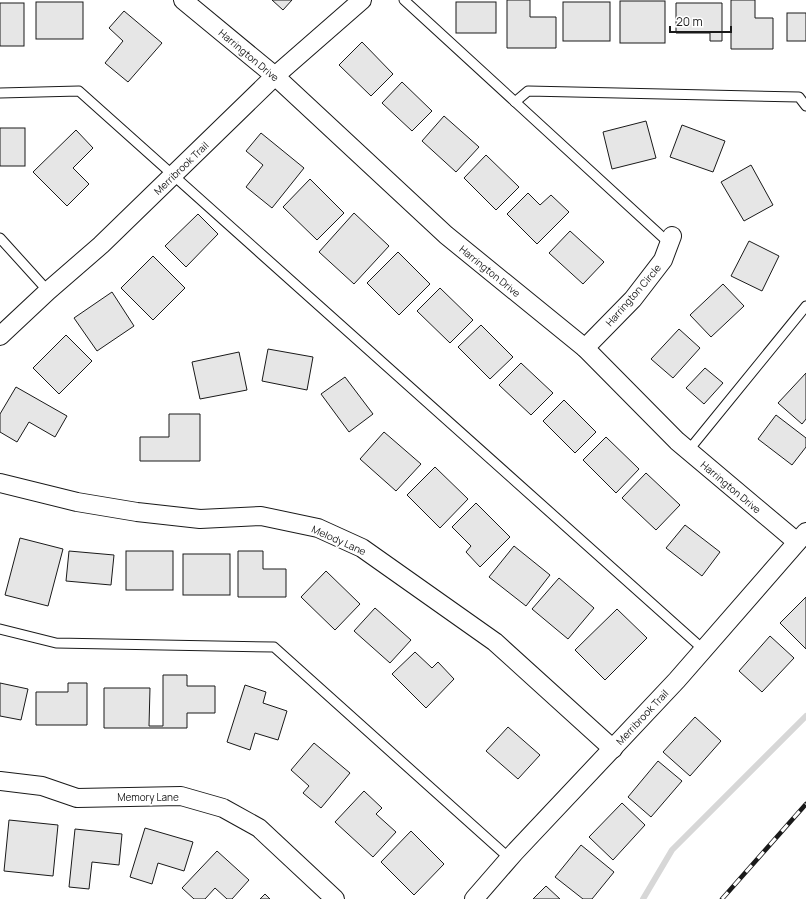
<svg xmlns="http://www.w3.org/2000/svg" width="806" height="899" viewBox="0 0 806 899" font-family="Manrope,sans-serif">
  <style>
    .lines { fill: none; stroke-linecap: round; stroke-linejoin: round }
    .stream { stroke: #d7d7d7; stroke-width: 6 }
    .building { fill: #e6e6e6; stroke: #1a1a1a }
    .lane-casing { stroke: #1a1a1a; stroke-width: 11 }
    .street-casing { stroke: #1a1a1a; stroke-width: 20 }
    .lane { stroke: #fff; stroke-width: 9 }
    .street { stroke: #fff; stroke-width: 18 }
    .rail-casing { stroke: #1a1a1a; stroke-width: 4.5 }
    .rail { stroke: #fff; stroke-width: 3; stroke-dasharray: 9; stroke-linecap: butt }
    .labels { text-anchor: middle; stroke-width: 3; stroke-linejoin: round; paint-order: stroke }
    .street-label { font-size: 10px; fill: #1a1a1a; stroke: #fff }
  </style>
  <rect width="100%" height="100%" fill="#fff"/>
  <g class="lines">
    <polyline class="stream" points="643,899 672,850 806,716"/>
  </g>
  <g class="building">
    <polygon points="272,0 292,0 283,10"/>
    <polygon points="507,0 530,0 530,17 556,17 556,48 507,48"/>
    <polygon points="731,0 755,0 755,18 773,18 773,49 731,49"/>
    <rect x="620" y="1" width="45" height="42"/>
    <rect x="36" y="2" width="47" height="37"/>
    <rect x="456" y="2" width="40" height="31"/>
    <rect x="563" y="2" width="47" height="39"/>
    <rect x="0" y="3" width="24" height="43"/>
    <polygon points="676,3 722,3 722,41 710,41 710,33 676,33"/>
    <polygon points="124,11 162,43 128,82 105,63 123,41 109,28"/>
    <rect x="787" y="13" width="19" height="28"/>
    <polygon points="362,42 393,74 371,96 339,65"/>
    <polygon points="402,82 432,111 412,131 382,103"/>
    <polygon points="444,116 479,147 456,172 422,141"/>
    <polygon points="646,121 656,158 612,169 603,132"/>
    <polygon points="682,125 725,141 713,172 670,157"/>
    <rect x="0" y="128" width="25" height="38"/>
    <polygon points="76,130 93,148 73,168 89,184 67,206 33,172"/>
    <polygon points="261,133 304,168 272,208 246,187 263,165 246,151"/>
    <polygon points="486,155 519,187 496,210 464,178"/>
    <polygon points="751,165 773,205 744,221 721,182"/>
    <polygon points="310,179 344,213 317,240 283,207"/>
    <polygon points="528,193 540,205 551,195 569,212 537,244 507,214"/>
    <polygon points="354,213 389,246 354,284 319,252"/>
    <polygon points="198,214 218,234 186,267 165,246"/>
    <polygon points="570,231 604,262 583,284 549,253"/>
    <polygon points="749,241 779,256 762,291 731,276"/>
    <polygon points="398,252 430,284 399,315 367,283"/>
    <polygon points="153,256 185,288 153,320 121,288"/>
    <polygon points="723,284 744,306 711,337 690,315"/>
    <polygon points="440,288 473,320 450,343 417,311"/>
    <polygon points="112,292 134,326 97,351 74,318"/>
    <polygon points="481,325 513,357 490,379 458,347"/>
    <polygon points="679,329 700,348 673,378 651,359"/>
    <polygon points="66,335 92,361 59,394 33,368"/>
    <polygon points="268,349 313,357 307,390 262,381"/>
    <polygon points="239,352 247,390 200,399 192,362"/>
    <polygon points="521,363 553,393 531,415 499,385"/>
    <polygon points="705,368 723,383 704,404 686,388"/>
    <polygon points="806,373 806,419 802,424 778,403"/>
    <polygon points="345,377 373,414 349,432 321,394"/>
    <polygon points="16,387 67,416 55,437 29,422 17,442 0,432 0,414"/>
    <polygon points="564,400 596,432 575,453 543,421"/>
    <polygon points="169,414 200,414 200,461 140,461 140,437 169,437"/>
    <polygon points="776,415 806,438 806,447 792,465 758,439"/>
    <polygon points="384,432 421,464 396,491 360,459"/>
    <polygon points="606,437 639,469 616,493 583,460"/>
    <polygon points="435,467 468,499 440,528 407,495"/>
    <polygon points="646,473 680,505 656,530 622,498"/>
    <polygon points="476,503 510,537 480,567 466,552 471,546 452,527"/>
    <polygon points="685,525 720,552 702,576 666,548"/>
    <polygon points="20,538 63,549 48,606 5,595"/>
    <polygon points="514,546 550,575 526,606 489,577"/>
    <polygon points="69,551 114,555 111,585 66,581"/>
    <rect x="126" y="551" width="47" height="39"/>
    <polygon points="238,551 263,551 263,569 286,569 286,597 238,597"/>
    <rect x="183" y="554" width="47" height="41"/>
    <polygon points="326,571 360,604 335,630 301,597"/>
    <polygon points="559,578 594,608 568,639 532,609"/>
    <polygon points="806,597 806,649 780,623"/>
    <polygon points="375,608 411,640 390,663 354,631"/>
    <polygon points="617,609 647,638 605,680 575,650"/>
    <polygon points="770,636 794,658 762,692 739,671"/>
    <polygon points="415,652 432,668 438,662 454,679 426,708 392,674"/>
    <polygon points="163,675 187,675 187,686 215,686 215,713 187,713 187,728 104,728 104,688 150,688 149,726 163,726"/>
    <polygon points="0,683 28,689 21,720 0,716"/>
    <polygon points="68,683 87,683 87,725 36,725 36,692 68,692"/>
    <polygon points="245,685 266,692 263,703 287,711 278,740 255,733 250,750 227,742"/>
    <polygon points="695,717 721,741 690,776 663,752"/>
    <polygon points="508,727 540,755 518,779 486,751"/>
    <polygon points="314,743 350,773 321,808 303,793 309,786 291,770"/>
    <polygon points="658,761 682,781 651,817 628,797"/>
    <polygon points="364,791 382,808 376,814 396,832 373,857 335,822"/>
    <polygon points="622,803 645,825 613,860 589,837"/>
    <polygon points="9,820 58,825 53,876 4,871"/>
    <polygon points="145,828 193,842 184,871 158,863 152,884 130,877"/>
    <polygon points="75,829 122,834 119,865 92,862 89,889 69,887"/>
    <polygon points="411,831 444,864 414,895 381,862"/>
    <polygon points="581,845 614,872 592,899 583,899 555,877"/>
    <polygon points="217,851 249,880 232,899 227,899 215,888 205,899 194,899 182,888"/>
    <polygon points="546,886 560,899 533,899"/>
    <polygon points="265,894 270,899 260,899"/>
  </g>
  <g class="lines">
    <defs>
      <g id="lane">
        <polyline points="404,0 669,243"/>
        <polyline points="0,93 79,91 704,650"/>
        <polyline points="515,102 528,91 799,97 806,106"/>
        <polyline points="0,238 48,291"/>
        <polyline points="688,451 806,306"/>
        <polyline points="0,629 56,643 274,647 509,858"/>
      </g>
      <g id="street">
        <polyline points="183,0 275,76 446,235 585,348 677,441 797,542"/>
        <polyline points="0,336 48,291 101,245 275,76 362,0"/>
        <polyline points="585,348 633,299 663,260 672,236"/>
        <polyline points="0,483 77,502 137,512 200,519 261,516 318,528 362,548 495,642 613,749"/>
        <polyline points="0,781 42,786 77,798 181,796 223,808 259,828 335,899"/>
        <polyline points="474,899 514,853 677,680 806,532"/>
      </g>
    </defs>
    <use href="#lane" class="lane-casing"/>
    <use href="#street" class="street-casing"/>
    <use href="#lane" class="lane"/>
    <use href="#street" class="street"/>
    <defs>
      <polyline id="rail" points="722,899 806,804"/>
    </defs>
    <use href="#rail" class="rail-casing"/>
    <use href="#rail" class="rail"/>
  </g>
  <g class="labels">
    <g class="street-label">
      <text transform="translate(249 55) rotate(40)" y="4">Harrington Drive</text>
      <text transform="translate(181 168) rotate(-44)" y="4">Merribrook Trail</text>
      <text transform="translate(490 271) rotate(39)" y="4">Harrington Drive</text>
      <text transform="translate(633 295) rotate(-49)" y="4">Harrington Circle</text>
      <text transform="translate(731 487) rotate(40)" y="4">Harrington Drive</text>
      <text transform="translate(339 540) rotate(24)" y="4">Melody Lane</text>
      <text transform="translate(642 717) rotate(-47)" y="4">Merribrook Trail</text>
      <text x="148" y="801">Memory Lane</text>
    </g>
  </g>
  <path d="M670 26v6h61v-6" fill="none" stroke="#1a1a1a" stroke-width="2"/>
  <text x="676" y="26" font-size="12" fill="#1a1a1a" stroke="#ffffff" stroke-width="3" paint-order="stroke">20 m</text>
</svg>
